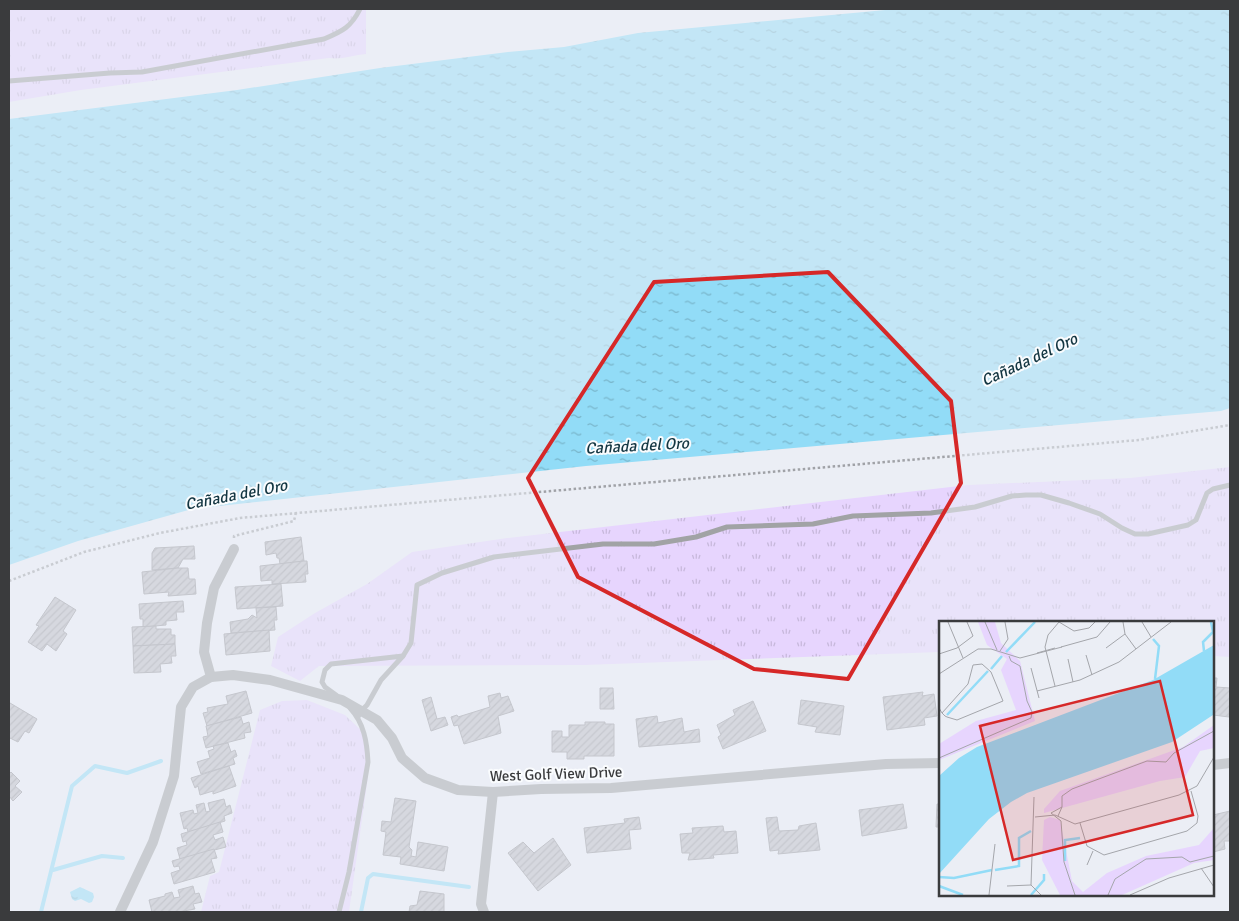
<svg xmlns="http://www.w3.org/2000/svg" width="1239" height="921" viewBox="0 0 1239 921" font-family="Signika,sans-serif">
  <style>
    .grass { fill: url(#grass-tufts) }
    .water { fill: url(#water-ripples) }
    .lines { fill: none; stroke-linecap: round; stroke-linejoin: round }
    .stream { stroke: #92dcf7; stroke-width: 4 }
    .building { fill: url(#building-hatch); stroke: #96969c }
    .path { stroke: #a0a2a7; stroke-width: 2.5; stroke-dasharray: 2.5 2.5; stroke-linecap: butt }
    .service { stroke: #a1a3a5; stroke-width: 5 }
    .minor { stroke: #a1a3a5; stroke-width: 10 }
    .marked { fill: none; stroke: #d62828; stroke-width: 4; stroke-linejoin: round }
    .labels { text-anchor: middle; stroke-width: 4; stroke-linejoin: round; paint-order: stroke }
    .street-label { font-size: 15px; fill: #3a3b3d; stroke: #fafcfe }
    .water-label { font-size: 16px; font-style: italic; fill: #133642; stroke: #fafcfe }
    .inset-river { fill: none; stroke: #92dcf7; stroke-width: 2.5 }
    .inset-road { fill: none; stroke: #a4a6ab; stroke-width: 1 }
    .view { fill: #d62828; fill-opacity: 0.15; stroke: #d62828; stroke-width: 2.5 }
    .inset-edge { fill: none; stroke: #3a3b3d; stroke-width: 2.5 }
  </style>
  <defs>
    <pattern id="grass-tufts" width="24" height="20" patternUnits="userSpaceOnUse" patternTransform="scale(1.25)"><rect width="24" height="20" fill="#e7d5fe"/><path d="M3 7l-1-3M5 7V3M7 7l1-3M15 17l-1-3M17 17v-4M19 17l1-3" fill="none" stroke="#c7b8db"/></pattern>
    <pattern id="water-ripples" width="26" height="14" patternUnits="userSpaceOnUse" patternTransform="scale(1.25)"><rect width="26" height="14" fill="#92dcf7"/><path d="M2 4q2-2 4 0t4 0M15 11q2-2 4 0t4 0" fill="none" stroke="#78b4c9"/></pattern>
    <pattern id="building-hatch" width="6" height="6" patternUnits="userSpaceOnUse" patternTransform="scale(1.25)"><rect width="6" height="6" fill="#bdbdc4"/><path d="M-1 1l2-2M0 6l6-6M5 7l2-2" fill="none" stroke="#9b9ba0"/></pattern>
  </defs>
  <rect width="100%" height="100%" fill="#ebeef5"/>
  <g class="grass">
    <path d="M9 9H366V54C354 55 341 60 329 58L81 90 9 102Z"/>
    <polygon points="1230,467 1230,657 1213,656 1213,622 940,622 940,652 585,665 319,666 300,681 271,666 278,637 315,613 367,584 412,552 507,538 968,485 1130,478"/>
    <polygon points="307,700 345,715 366,735 368,777 349,912 201,912 210,876 219,872 260,710 282,701"/>
  </g>
  <g class="water">
    <polygon points="896,9 1230,9 1230,408 1221,411 586,466 192,509 78,541 9,565 9,119 237,90 380,68 508,52 564,47 638,33"/>
    <polygon points="80,887 93,893 94,897 92,902 89,903 81,899 75,901 72,899 70,892"/>
  </g>
  <g class="lines">
    <g class="stream">
      <polyline points="53,870 102,856 123,858"/>
      <polyline points="41,912 72,786 95,766 127,773 161,761"/>
      <polyline points="361,912 368,878 373,874 469,887"/>
    </g>
  </g>
  <g class="building">
    <polygon points="301,537 304,561 280,564 279,558 277,558 276,553 266,555 265,542"/>
    <polygon points="194,546 195,559 183,559 178,568 152,570 152,553 155,548"/>
    <polygon points="304,561 307,561 308,574 305,574 306,582 272,584 272,580 261,581 260,566"/>
    <polygon points="178,568 188,568 189,579 195,579 196,594 168,596 169,592 144,594 142,572"/>
    <polygon points="281,584 283,606 237,609 235,587"/>
    <polygon points="55,597 76,610 63,631 67,634 56,651 47,644 42,651 28,642 39,626 36,625"/>
    <polygon points="183,601 184,612 176,612 177,620 166,621 166,625 143,627 143,619 140,619 139,604"/>
    <polygon points="276,607 277,620 274,620 275,630 231,633 230,622 248,619 252,615 257,618 256,608"/>
    <polygon points="156,626 156,629 171,629 171,635 175,635 175,644 133,646 132,627"/>
    <polygon points="269,630 270,651 226,655 224,634"/>
    <polygon points="175,644 176,656 171,656 172,663 160,664 161,672 134,673 133,646"/>
    <polygon points="1213,678 1217,678 1216,687 1230,688 1229,717 1213,715"/>
    <polygon points="600,688 613,688 614,709 600,709"/>
    <polygon points="246,691 252,713 207,726 203,713 208,712 207,708 228,704 226,696"/>
    <polygon points="923,692 922,696 934,694 937,716 924,718 925,725 887,730 883,697"/>
    <polygon points="500,693 501,698 508,696 514,711 498,716 501,733 464,744 458,725 454,726 451,717 457,715 458,717 490,707 488,696"/>
    <polygon points="431,697 437,719 445,717 448,725 431,731 422,700"/>
    <polygon points="801,700 844,706 840,735 815,732 817,727 798,724"/>
    <polygon points="753,701 766,731 723,749 718,737 721,735 717,725 735,715 733,710"/>
    <polygon points="10,703 37,719 29,733 25,731 18,742 10,738 9,741 9,705"/>
    <polygon points="657,716 658,723 682,718 684,732 699,729 700,742 639,747 636,719"/>
    <polygon points="241,717 243,724 249,722 251,732 244,733 245,738 206,748 203,737 208,736 206,726"/>
    <polygon points="585,722 605,722 605,724 614,724 614,756 584,756 584,759 567,759 567,752 552,752 552,731 562,731 562,737 569,737 569,725 585,725"/>
    <polygon points="228,743 231,752 235,750 237,756 233,758 235,764 201,774 197,762 210,758 208,751 214,749 213,746"/>
    <polygon points="229,766 236,786 213,794 213,791 200,795 198,786 195,788 191,778"/>
    <polygon points="11,772 20,781 15,786 22,792 13,801 9,796 9,774"/>
    <polygon points="395,798 416,801 409,847 412,850 411,856 416,857 418,842 448,847 444,871 400,864 401,857 383,855 386,832 381,831 382,821 391,822"/>
    <polygon points="224,799 226,807 230,805 232,813 224,816 225,821 188,832 187,828 184,829 180,813 193,810 194,814 198,813 196,805 204,803 206,812 210,811 208,803"/>
    <polygon points="903,804 907,828 862,836 859,810"/>
    <polygon points="937,804 940,804 940,827 936,827"/>
    <polygon points="1230,811 1230,841 1224,841 1225,849 1213,852 1213,815"/>
    <polygon points="639,817 641,829 629,830 631,849 587,853 584,828 625,823 624,819"/>
    <polygon points="777,817 779,831 798,830 799,826 816,823 820,850 778,854 779,850 770,851 766,818"/>
    <polygon points="220,822 223,832 213,835 215,840 223,837 226,847 180,859 177,848 187,845 186,841 183,842 181,834"/>
    <polygon points="723,826 724,832 736,831 738,853 713,855 714,858 688,860 690,853 682,853 680,834 693,833 692,828"/>
    <polygon points="553,838 571,865 538,891 508,853 523,842 534,853"/>
    <polygon points="214,849 217,858 211,859 215,872 174,884 171,873 180,870 179,866 174,867 172,861"/>
    <polygon points="193,886 195,894 199,893 202,902 193,904 195,909 178,912 152,912 149,900 165,896 165,894 172,892 174,898 180,897 178,890"/>
    <polygon points="420,891 444,894 444,912 409,912 410,906 417,905"/>
  </g>
  <g class="lines">
    <g class="path">
      <polyline points="234,538 234,536 294,521 296,512"/>
      <polyline points="9,581 84,552 160,533 240,518 1139,440 1230,425"/>
    </g>
    <g class="service">
      <path d="M9 81 110 73 142 72 324 39C343 31 351 27 360 9"/>
      <polyline points="403,656 411,643 417,585 442,573 494,557 603,544 654,544 696,537 727,527 813,524 853,516 931,513 975,507 1012,496 1026,495 1041,495 1069,503 1100,514 1122,528 1135,534 1148,534 1188,525 1196,520 1207,493 1213,489 1230,485"/>
      <polyline points="336,695 325,687 322,682 325,670 331,664 403,656 381,680 367,705 361,711 358,717"/>
      <path d="M339 912 349 872 368 762C367 742 364 723 350 708"/>
    </g>
    <g class="minor">
      <polyline points="211,677 204,652 207,623 214,588 234,549"/>
      <polyline points="1213,765 1230,763"/>
      <polyline points="120,912 153,842 174,776 181,707 193,687 211,677 233,675 270,680 342,700 377,720 392,738 402,758 425,778 458,790 493,792 541,789 611,788 886,764 940,763"/>
      <polyline points="484,912 481,904 493,792"/>
    </g>
  </g>
  <path d="M0 0H1239V921H0ZM828 272 951 401 961 483 848 679 754 669 578 577 528 478 654 282Z" fill="#ebeef5" fill-opacity=".55" fill-rule="evenodd"/>
  <path class="marked" d="M828 272 951 401 961 483 848 679 754 669 578 577 528 478 654 282Z"/>
  <g class="labels">
    <g class="street-label">
      <text transform="translate(556 774) rotate(-2)" y="5">West Golf View Drive</text>
    </g>
    <g class="water-label">
      <text transform="translate(1029 359) rotate(-25)" y="6">Cañada del Oro</text>
      <text transform="translate(637 445) rotate(-3)" y="6">Cañada del Oro</text>
      <text transform="translate(236 494) rotate(-11)" y="6">Cañada del Oro</text>
    </g>
  </g>
  <g transform="translate(939 621)">
    <rect width="275" height="275" fill="#ebeef5"/>
    <path d="M39 1H56L62 22 81 40 96 100 0 139V123L37 100 77 89 62 49 68 38 48 24ZM275 104V127L261 130 246 156 221 160 105 192V188L121 170 244 126ZM111 196 121 199 133 260 144 271 168 252 207 235 260 224 274 208 275 199V239L255 242 183 274H121L103 239 105 199Z" fill="#e7d5fe"/>
    <path d="M275 24 274 94 233 121 88 172 72 181 50 198 0 253V155L20 137 38 126 214 59Z" fill="#92dcf7"/>
    <path class="inset-river" d="M214 18 220 25 216 58M265 30 264 21 274 11 272 1M67 31 96 1M52 48 63 35M8 94 49 50M126 240V219L141 217M56 249 80 245V217L92 210M0 256 15 257 53 249M0 265 24 274M92 274 105 259V253"/>
    <path class="inset-road" d="M9 1 24 37M46 1 58 29M184 1 186 13 197 28M203 1 212 16M122 26 158 16 171 1M167 27 186 13M61 30 69 18 66 1M98 32 116 27M0 33 18 27 34 15 28 1M147 34 153 54M129 38 134 61M92 47 100 77M0 53 39 28H52L81 37 123 26M116 65 106 26 109 14 120 1 135 10 150 7 156 1M98 70 141 59 180 41 232 1M0 87 3 92 6 95 8 96 18 99 64 80 52 51 43 43 34 44 29 63 3 92M0 137 92 97 93 91 88 80 81 45 72 40 70 35M95 176 92 264 102 274M123 186V175L133 168 208 140 227 141 235 132 275 110M119 195 123 186 112 192 122 200 125 241 136 274M96 196 116 194 136 203 240 174 258 165 275 136M141 202 148 225 165 234 248 210 258 202 259 195 252 170M148 244 154 230M262 247 275 266M68 265 92 264M50 274 56 223M169 274 176 258 207 238 243 236 251 241 275 235M191 274 230 257 275 244"/>
    <path class="view" d="M221 60 254 194 74 239 41 105Z"/>
    <rect width="275" height="275" class="inset-edge"/>
  </g>
  <rect width="1239" height="921" fill="none" stroke="#3a3b3d" stroke-width="20"/>
</svg>
